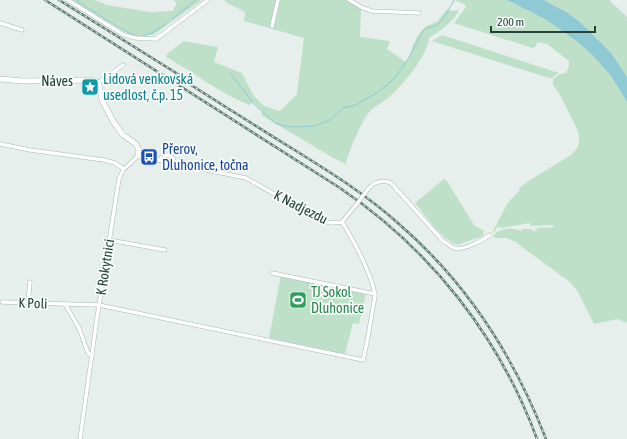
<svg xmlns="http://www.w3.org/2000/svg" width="627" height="439" viewBox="0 0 627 439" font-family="'Asap Condensed',sans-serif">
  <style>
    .green { fill: #bfe0c8 }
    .water { fill: #8ec9d4 }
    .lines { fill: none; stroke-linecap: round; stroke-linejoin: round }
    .stream { stroke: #8ec9d4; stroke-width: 1 }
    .street-casing { stroke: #a8b8b2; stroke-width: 4.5 }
    .secondary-casing { stroke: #a4bbb3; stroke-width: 6 }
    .street { stroke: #fff; stroke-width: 3.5 }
    .secondary { stroke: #fff; stroke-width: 5 }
    .rail-casing { stroke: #5f7d75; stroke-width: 2.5 }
    .rail { stroke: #f7fbf9; stroke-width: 1; stroke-dasharray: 3; stroke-linecap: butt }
    .street-bridge-casing { stroke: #a8b8b2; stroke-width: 4.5; stroke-linecap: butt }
    .street-bridge { stroke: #fff; stroke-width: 3.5 }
    .labels { text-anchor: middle; stroke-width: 3.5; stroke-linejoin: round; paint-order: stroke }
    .culture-label { font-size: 14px; fill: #0d838f; stroke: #f7fbf9; text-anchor: start }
    .street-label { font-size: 14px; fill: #24423a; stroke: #f7fbf9 }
    .transit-label { font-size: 14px; fill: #164399; stroke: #f7fbf9; text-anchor: start }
    .leisure-label { font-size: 14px; fill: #27864d; stroke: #f7fbf9; text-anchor: start }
  </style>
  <rect width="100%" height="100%" fill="#e6efeb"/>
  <g class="green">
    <polygon points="72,0 94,0 107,5 150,12 173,11 177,2 172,0 202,0 153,35 130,35"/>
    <path d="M224 0H352L361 9 360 37 390 41 387 49 406 62 410 57 413 45 418 35 426 26 437 22 447 9 452 11 459 10C455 21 438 32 429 38 427 57 402 86 388 98 382 103 375 106 370 111 362 120 358 133 353 143 351 150 346 157 346 164L332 157 261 115 263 111 253 102 250 105C220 94 194 72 166 57L167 54 184 41 218 47 214 62 242 73 253 95 264 106 280 111 297 94 304 38 244 21 245 12 227 3Z"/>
    <path d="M454 0H507L545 19 579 43 593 56 611 76 627 102V323L618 319 594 324 578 292 571 283 514 241 506 238H495L493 236C499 228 512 227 521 231L522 229H531L534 232 538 228 554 227 553 225 531 226 530 223 500 228 498 226 494 232 493 231 507 204 520 190 519 188 527 182 571 155 578 147 579 141 578 131 559 93 553 85V79L560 74 566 73 569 66V61L547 44 538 42 535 47 532 48 454 23 466 7 464 4Z"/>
    <path d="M544 0H609L627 17V77C605 45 580 17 544 0Z"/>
    <polygon points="442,35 559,73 551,78 549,78 432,41"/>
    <path d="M444 179 447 181 474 225 484 231 483 236 457 245C440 238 427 217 415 203Z"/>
    <polygon points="281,275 366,293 359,324 353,323 345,354 269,338"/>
  </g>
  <polygon class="water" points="507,0 544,0 566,12 580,22 611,53 627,77 627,102 611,76 593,56 579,43 545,19"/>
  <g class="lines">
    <g class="stream">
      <path d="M76 0C87 7 128 35 138 36 148 37 159 29 166 23"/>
      <polyline points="172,19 196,0"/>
      <path d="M230 73 254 104 275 123 285 126 296 127 315 126 330 120 343 108 356 105 378 92 395 78 408 59 423 31C427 27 430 28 435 26 443 22 449 8 454 0"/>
    </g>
    <defs>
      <g id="street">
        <polyline points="68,0 124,35 136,38 156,39 208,0"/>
        <polyline points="349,0 363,8 372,11 419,13"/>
        <polyline points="0,23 22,30"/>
        <polyline points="272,26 278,0"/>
        <polyline points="98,83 123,65"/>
        <polyline points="0,144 30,150 104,160 115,163 124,169"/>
        <polyline points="157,160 168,155 173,158 174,164"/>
        <path d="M368 189C374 182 381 179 391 183L443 241C447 243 451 247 454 248 463 251 483 240 490 235"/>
        <polyline points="109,240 165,250"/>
        <polyline points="272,273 375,294"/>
        <path d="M2 302 99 305 363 360 367 342 375 296C373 277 353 239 342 222"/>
        <polyline points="28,303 30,282"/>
        <polyline points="65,304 79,328 88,353 92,356"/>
        <polyline points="80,439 97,318 119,179 123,170 138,156 246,178 321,221 332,223 342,222 356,205"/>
      </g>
      <polyline id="secondary" points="0,79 23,81 89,80 97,82 99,85 102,100 113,121 123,135 136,144 139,150 138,156"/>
    </defs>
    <use href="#street" class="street-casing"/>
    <use href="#secondary" class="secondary-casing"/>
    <use href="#street" class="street"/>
    <use href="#secondary" class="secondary"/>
    <defs>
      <g id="rail">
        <path d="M45 0 340 188C431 250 499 336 537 439"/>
        <polyline points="59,0 181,76"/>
        <path d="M175 75C215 100 254 125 293 149 330 172 367 195 399 224 466 282 514 356 546 439"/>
      </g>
    </defs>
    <use href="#rail" class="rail-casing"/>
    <use href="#rail" class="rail"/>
    <defs>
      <polyline id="street-bridge" points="356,205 368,189"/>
    </defs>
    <use href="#street-bridge" class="street-bridge-casing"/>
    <use href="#street-bridge" class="street-bridge"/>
  </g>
  <defs>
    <symbol id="sight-square" viewBox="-11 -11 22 22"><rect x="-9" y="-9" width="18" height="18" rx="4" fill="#0f9aa8" stroke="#f7fbf9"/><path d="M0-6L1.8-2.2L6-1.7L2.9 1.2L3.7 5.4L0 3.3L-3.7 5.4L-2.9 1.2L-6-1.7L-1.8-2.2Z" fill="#fff"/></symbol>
    <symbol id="bus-square" viewBox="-11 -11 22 22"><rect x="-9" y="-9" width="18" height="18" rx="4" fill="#1a4fb4" stroke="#f7fbf9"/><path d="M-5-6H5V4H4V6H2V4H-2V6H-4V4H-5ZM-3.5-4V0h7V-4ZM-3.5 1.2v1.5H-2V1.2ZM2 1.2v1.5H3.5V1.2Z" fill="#fff"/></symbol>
    <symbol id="stadium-square" viewBox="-11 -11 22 22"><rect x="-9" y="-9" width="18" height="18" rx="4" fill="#2e9e5b" stroke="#f7fbf9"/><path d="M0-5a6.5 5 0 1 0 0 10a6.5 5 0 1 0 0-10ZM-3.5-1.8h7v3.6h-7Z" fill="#fff"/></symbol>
  </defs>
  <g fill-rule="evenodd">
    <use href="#sight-square" x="80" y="77" width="20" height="20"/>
    <use href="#bus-square" x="139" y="147" width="20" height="20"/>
    <use href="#stadium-square" x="288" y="290" width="20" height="20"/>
  </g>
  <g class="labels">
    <g class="culture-label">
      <text x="103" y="84">Lidová venkovská<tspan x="103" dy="16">usedlost, č.p. 15</tspan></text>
    </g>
    <g class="street-label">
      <text x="57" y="86">Náves</text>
      <text transform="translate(301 207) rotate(27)" y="5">K Nadjezdu</text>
      <text transform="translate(105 267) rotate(-81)" y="5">K Rokytnici</text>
      <text transform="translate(33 303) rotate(2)" y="5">K Poli</text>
    </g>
    <g class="transit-label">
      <text x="162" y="154">Přerov,<tspan x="162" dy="16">Dluhonice, točna</tspan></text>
    </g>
    <g class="leisure-label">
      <text x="311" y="297">TJ Sokol<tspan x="311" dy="16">Dluhonice</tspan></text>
    </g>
  </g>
  <path d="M491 26v6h104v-6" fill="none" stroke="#24423a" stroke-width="2"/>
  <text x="497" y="26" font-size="12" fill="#24423a" stroke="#f7fbf9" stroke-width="3" paint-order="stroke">200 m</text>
</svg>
